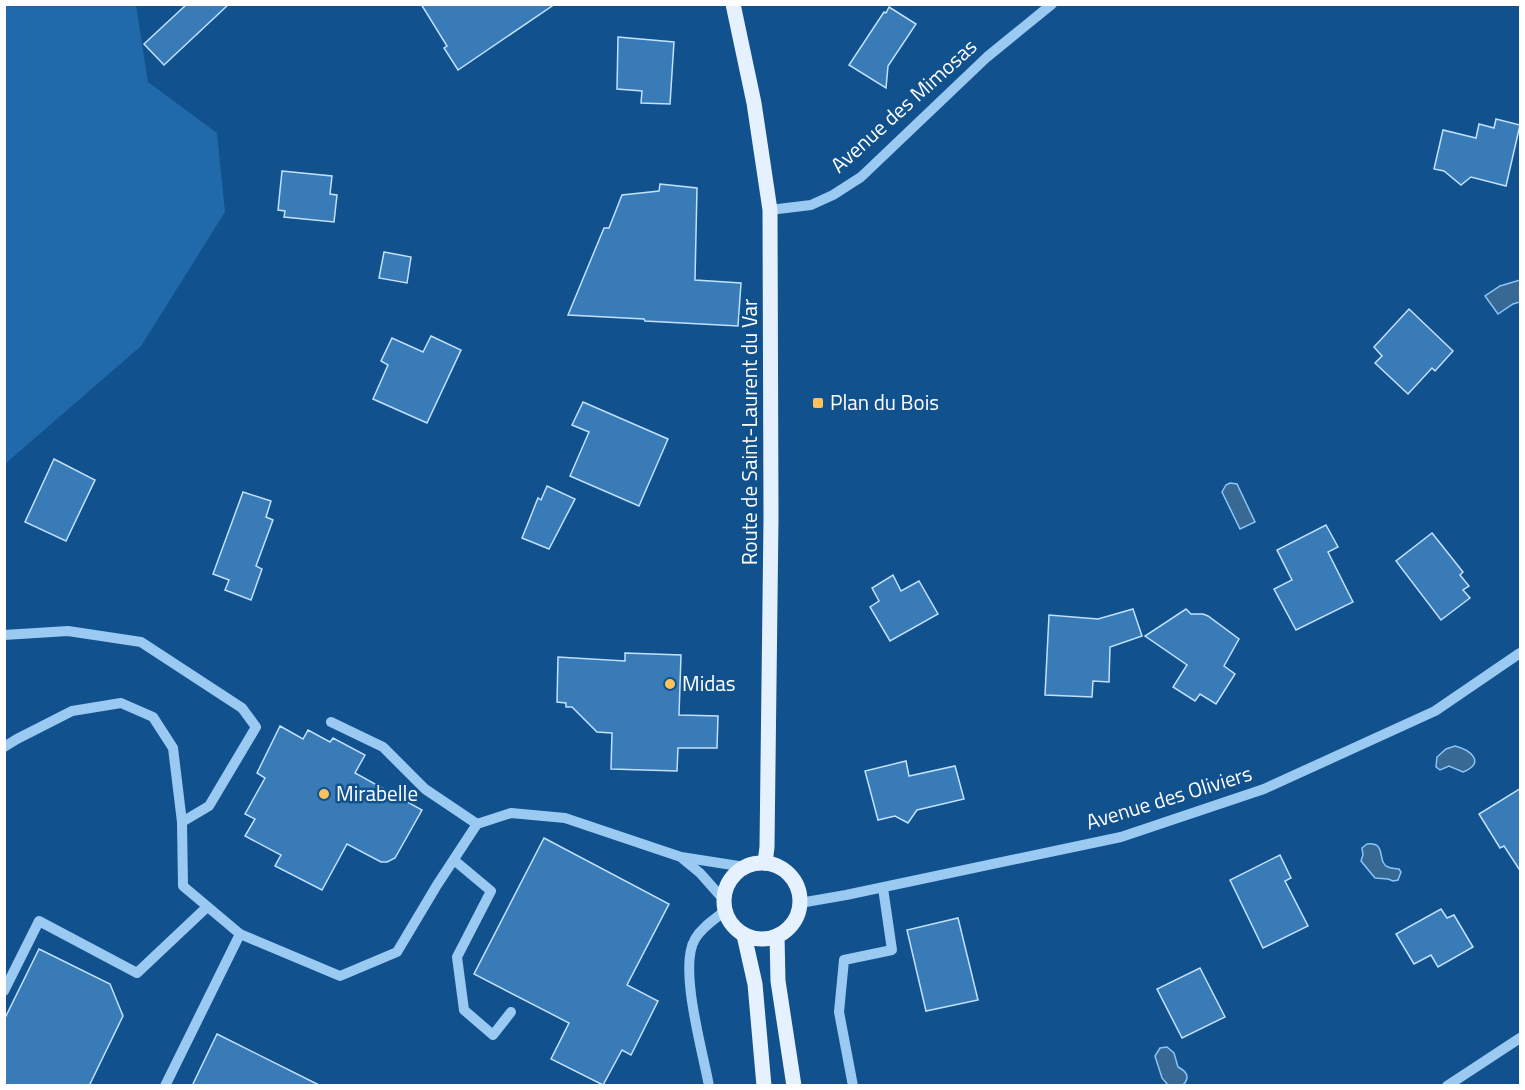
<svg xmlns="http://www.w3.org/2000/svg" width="1525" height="1090" viewBox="0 0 1525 1090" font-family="'Titillium Web',sans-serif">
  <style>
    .green { fill: #206aab }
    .water { fill: #386894; stroke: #8bc5f5; stroke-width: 1.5 }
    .building { fill: #397bb7; stroke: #c1e1fd; stroke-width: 1.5 }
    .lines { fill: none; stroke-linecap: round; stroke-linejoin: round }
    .minor { stroke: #9ac9f2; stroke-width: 10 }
    .major { stroke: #e5f1ff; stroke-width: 15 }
    .poi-dot { fill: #ffc25b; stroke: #11518d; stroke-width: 2 }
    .labels { text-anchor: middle; stroke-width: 5; stroke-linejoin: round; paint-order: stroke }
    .street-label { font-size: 21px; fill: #fff; stroke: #11518d }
    .poi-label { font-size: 21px; fill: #fff; stroke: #11518d; text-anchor: start }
  </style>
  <rect width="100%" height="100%" fill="#11518d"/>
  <polygon class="green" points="5,4 136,5 148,82 217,133 225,212 141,346 5,464"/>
  <g class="water">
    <polygon points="1520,280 1520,302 1513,304 1498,314 1485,296 1500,286"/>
    <polygon points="1230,483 1237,484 1255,522 1240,529 1222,492 1226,485"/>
    <path d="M1455 746C1471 750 1486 763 1463 772L1449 766 1440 770 1436 767 1437 757 1446 749Z"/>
    <path d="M1367 844C1388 842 1376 862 1388 867 1392 869 1395 868 1399 869L1401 872 1398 880 1393 881 1388 879 1375 878 1361 861 1363 855 1362 848Z"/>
    <path d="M1167 1047 1174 1053 1178 1067C1186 1071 1191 1077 1183 1085H1168L1162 1078 1155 1056 1160 1048Z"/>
  </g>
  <g class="building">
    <polygon points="187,4 229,4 164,65 144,44"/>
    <polygon points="421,4 555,4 458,70 444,48 447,46"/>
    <polygon points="889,7 916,24 888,66 886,88 849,65 884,12 886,13"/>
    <polygon points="618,37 674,42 670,104 641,103 642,91 617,89"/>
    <polygon points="1496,119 1520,125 1506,186 1471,177 1461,185 1444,171 1434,169 1443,130 1476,138 1479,124 1494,128"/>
    <polygon points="282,171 332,176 330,194 337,195 334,222 284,217 285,211 278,210"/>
    <polygon points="660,184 697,188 695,280 741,283 738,326 645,321 644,319 568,315 604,228 609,228 622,195 659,191"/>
    <polygon points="384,252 411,257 407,283 379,278"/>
    <polygon points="1409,309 1453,351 1435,371 1432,368 1408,394 1375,363 1382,356 1374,347"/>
    <polygon points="431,336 461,350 427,423 373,399 388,365 381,361 392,338 423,352"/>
    <polygon points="583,402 668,439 639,506 570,476 589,432 572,425"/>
    <polygon points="54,459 95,480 66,541 25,522"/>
    <polygon points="547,486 575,499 549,549 522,538 538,498 541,500"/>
    <polygon points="243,492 271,501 266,517 273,520 256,566 262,569 251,600 225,590 229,580 213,574"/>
    <polygon points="1326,525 1338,547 1328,552 1353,602 1296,630 1274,589 1292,580 1277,550"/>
    <polygon points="1432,533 1463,572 1460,575 1469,586 1463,590 1470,598 1441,620 1396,561"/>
    <polygon points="893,575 901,591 919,581 938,614 890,641 870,607 879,601 872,588"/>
    <polygon points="1133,609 1142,636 1110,647 1109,682 1093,681 1092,697 1045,695 1049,615 1098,619"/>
    <polygon points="1186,609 1191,614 1203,614 1208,616 1239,639 1224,666 1235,674 1216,704 1200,694 1195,701 1173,687 1187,665 1145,636"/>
    <polygon points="625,653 681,655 679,715 718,716 717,748 678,748 677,771 611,769 612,733 597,732 572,707 566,707 566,703 557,702 558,657 625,661"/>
    <polygon points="280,726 303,739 308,730 330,742 333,738 365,755 355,773 422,810 395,858 387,862 381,862 347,844 322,890 275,866 281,855 245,836 255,819 245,814 265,778 257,773"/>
    <polygon points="906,761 909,776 955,766 964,799 917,810 908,823 895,816 878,820 865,771"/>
    <polygon points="1521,788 1521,872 1504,846 1500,848 1479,814"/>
    <polygon points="544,838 669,904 627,985 658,1001 631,1055 622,1050 603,1085 551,1059 569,1023 474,974"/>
    <polygon points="1280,855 1291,878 1285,881 1308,926 1263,948 1230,880"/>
    <polygon points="1441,909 1447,918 1454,915 1473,947 1438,967 1431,955 1414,964 1396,934"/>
    <polygon points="958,918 978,1000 926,1011 907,930"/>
    <polygon points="39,949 110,984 123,1016 89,1086 4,1086 4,1020"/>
    <polygon points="1200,968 1225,1017 1182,1038 1157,989"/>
    <polygon points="217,1034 321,1086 192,1086"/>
  </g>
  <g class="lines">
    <g class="minor">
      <polyline points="770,210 811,205 833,195 861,177 987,57 1052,4"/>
      <polyline points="4,635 68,631 141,642 242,708 256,727 209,806 182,822"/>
      <polyline points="331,722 383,747 425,789 477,824"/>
      <polyline points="4,747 17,739 72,711 121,703 153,717 173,748 182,822 183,886 240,934 340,976 397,952 437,885 477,824 511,813 565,818 681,857 745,867"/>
      <polyline points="683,859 700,873 724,900"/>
      <polyline points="454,860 491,891 457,957 464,1010 493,1035 511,1012"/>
      <polyline points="800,903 846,895 1121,837 1264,789 1435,711 1520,653"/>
      <polyline points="4,991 39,921 137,973 207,907"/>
      <polyline points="165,1086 240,934"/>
      <path d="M709 1086C703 1052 678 967 695 939 702 927 715 919 725 911"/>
      <polyline points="853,1086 839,1012 844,960 892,950 883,888"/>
      <polyline points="1447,1086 1520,1038"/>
    </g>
    <g class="major">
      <polyline points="733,4 754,103 770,210 771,519 767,847 765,863"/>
      <circle cx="762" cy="901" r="38"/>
      <polyline points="744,935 755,984 764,1086"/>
      <polyline points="777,936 778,981 794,1086"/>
    </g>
  </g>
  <g class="poi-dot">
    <rect x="812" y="397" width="12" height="12" rx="3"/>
    <circle cx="670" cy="684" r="6"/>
    <circle cx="324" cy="794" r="6"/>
  </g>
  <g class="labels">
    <g class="street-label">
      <text transform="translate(904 106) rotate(-42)" y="7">Avenue des Mimosas</text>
      <text transform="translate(750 432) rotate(-90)" y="7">Route de Saint-Laurent du Var</text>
      <text transform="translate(1169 798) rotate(-17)" y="7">Avenue des Oliviers</text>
    </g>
    <g class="poi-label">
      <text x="830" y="410">Plan du Bois</text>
      <text x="682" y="691">Midas</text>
      <text x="336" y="801">Mirabelle</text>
    </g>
  </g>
  <rect width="1525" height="1090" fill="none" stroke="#ffffff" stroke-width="12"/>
</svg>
